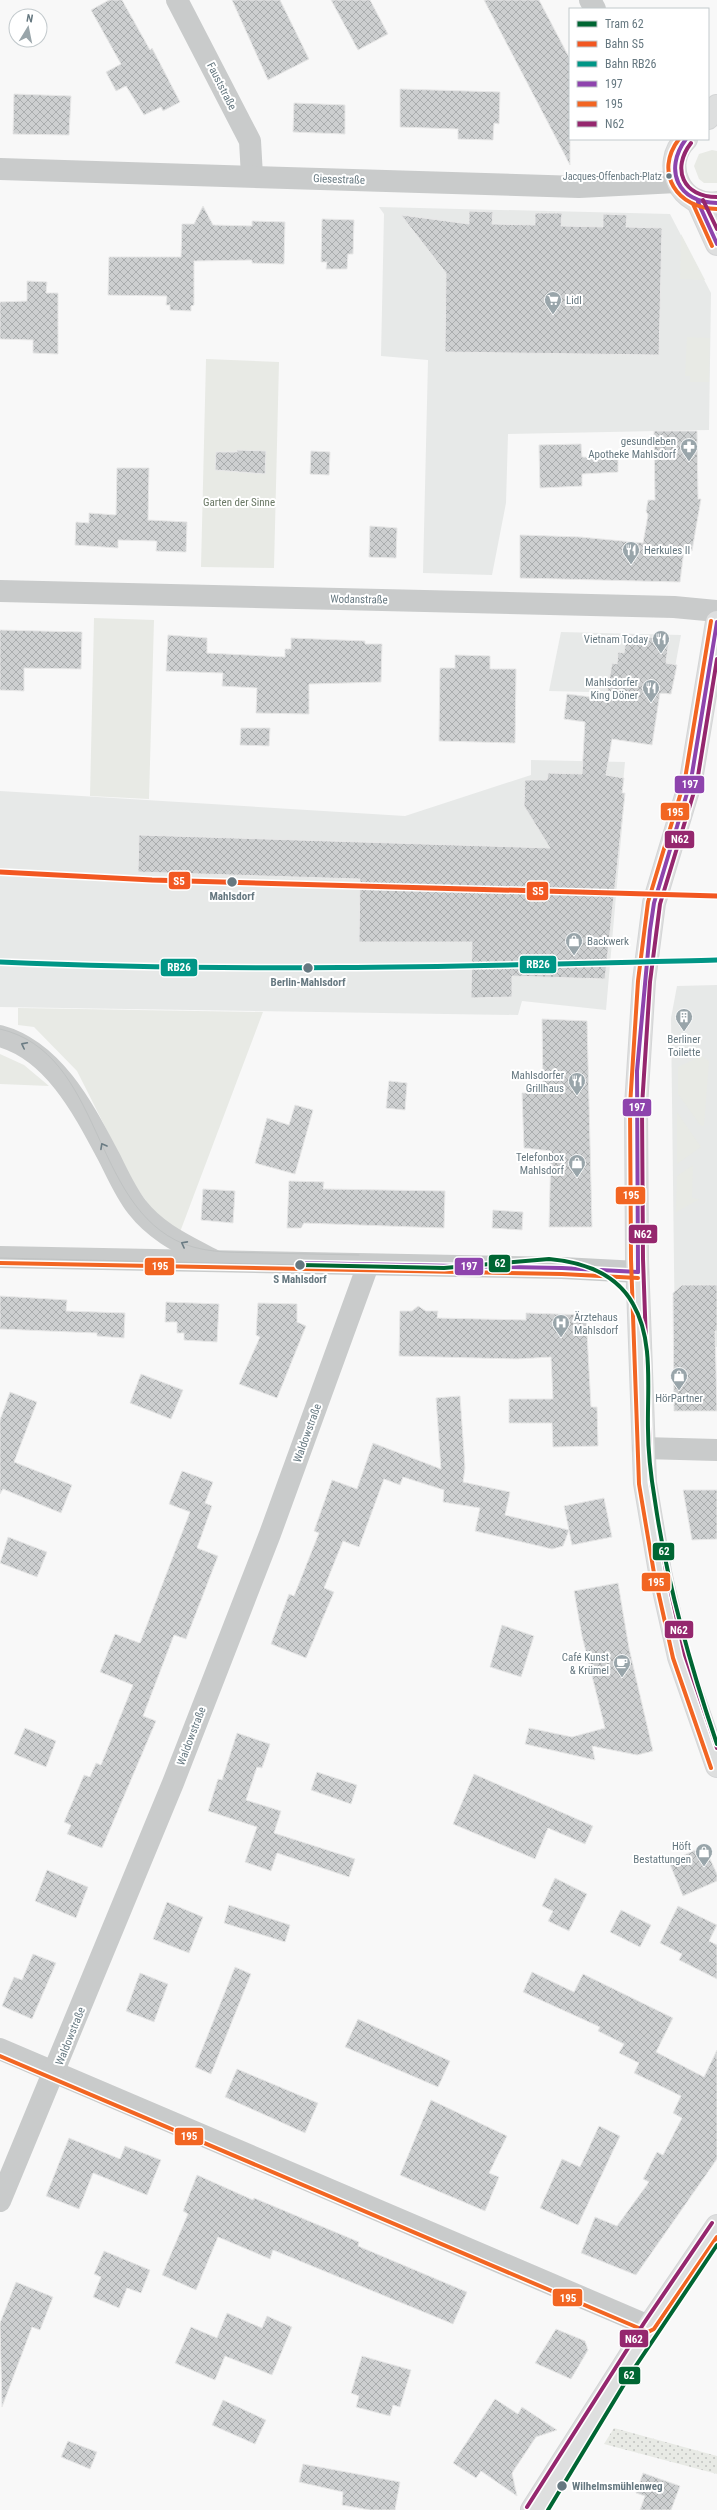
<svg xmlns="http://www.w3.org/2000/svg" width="717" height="2510" viewBox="0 0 717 2510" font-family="'Roboto Condensed',sans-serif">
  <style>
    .built { fill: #e7e9e8 }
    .green { fill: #e8eae5 }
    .park { fill: url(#park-dots) }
    .building { fill: url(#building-cross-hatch); stroke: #e8e8e8 }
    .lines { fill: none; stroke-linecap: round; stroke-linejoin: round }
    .major-casing { stroke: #d4d5d6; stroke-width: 24 }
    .minor { stroke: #c9cbcb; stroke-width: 22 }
    .major { stroke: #dedfdf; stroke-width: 22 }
    .tram { stroke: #bfc2c2; stroke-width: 1 }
    .bus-1-casing { stroke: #fff; stroke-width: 7 }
    .bus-2-casing { stroke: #fff; stroke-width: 7 }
    .bus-3-casing { stroke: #fff; stroke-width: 7 }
    .bus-1 { stroke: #8e44ad; stroke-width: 4 }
    .bus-2 { stroke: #f26522; stroke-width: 4 }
    .bus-3 { stroke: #95276e; stroke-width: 4 }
    .rail-1-casing { stroke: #fff; stroke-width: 8 }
    .rail-2-casing { stroke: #fff; stroke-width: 8 }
    .rail-1 { stroke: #f25721; stroke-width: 5 }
    .rail-2 { stroke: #009686; stroke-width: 5 }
    .tram-1-casing { stroke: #fff; stroke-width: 7 }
    .tram-1 { stroke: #063; stroke-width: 4 }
    .oneway { stroke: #6b7c84 }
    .bus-dot { fill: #667880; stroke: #fff; stroke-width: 1.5 }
    .labels { text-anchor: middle; stroke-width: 4; stroke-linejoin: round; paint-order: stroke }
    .bus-label { font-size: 10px; fill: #667880; stroke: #fff; text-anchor: end }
    .street-label { font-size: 11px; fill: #667880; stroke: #fff }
    .poi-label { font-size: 11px; fill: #667880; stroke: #fff; text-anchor: end }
    .park-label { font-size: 11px; fill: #6a7865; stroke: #fff }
    .stop-label { font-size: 11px; font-weight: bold; fill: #667880; stroke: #fff }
    .line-badge { stroke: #fff; stroke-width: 1.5 }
    .badge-label { font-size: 11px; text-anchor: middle; font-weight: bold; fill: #fff }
  </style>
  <defs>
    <pattern id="park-dots" width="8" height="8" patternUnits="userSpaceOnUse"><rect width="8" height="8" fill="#e8eae5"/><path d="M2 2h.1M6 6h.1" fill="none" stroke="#c0c2bf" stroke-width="1.8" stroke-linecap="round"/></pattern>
    <pattern id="building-cross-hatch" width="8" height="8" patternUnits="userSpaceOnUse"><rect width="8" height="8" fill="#cdcfd0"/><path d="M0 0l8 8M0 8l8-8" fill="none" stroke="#aaadae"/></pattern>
  </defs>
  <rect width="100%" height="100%" fill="#f8f8f8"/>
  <g class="built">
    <polygon points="379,207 670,214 711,293 709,430 508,434 506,503 492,575 423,573 428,360 381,356 384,214"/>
    <polygon points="561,632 681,635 670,694 549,691"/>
    <polygon points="531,760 625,762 622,793 625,793 606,1010 522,1001 518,1015 0,1007 0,791 405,816 531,775"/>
    <polygon points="717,985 717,1347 675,1347 671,1018 677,986"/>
  </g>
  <g class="green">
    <polygon points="712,150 717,151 717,183 704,183 699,179 694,166 699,154"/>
    <polygon points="681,234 705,280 680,279"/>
    <polygon points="687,337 710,338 709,382 690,382 690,376 685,376"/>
    <polygon points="206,359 279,362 274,568 201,567"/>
    <polygon points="94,618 154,620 149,799 90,796"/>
    <polygon points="18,1008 263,1012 180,1232 160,1219 135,1186 77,1071 34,1027 18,1025"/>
    <polygon points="0,1054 24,1065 49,1086 0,1084"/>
    <polygon points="701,1056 709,1061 704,1126 700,1125 678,1094 678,1067"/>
    <polygon points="677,1112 701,1147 677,1164"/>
    <polygon points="693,1165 692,1198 700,1199 676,1212 677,1176"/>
  </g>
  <polygon class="park" points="614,2428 717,2456 717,2474 604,2444"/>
  <g class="building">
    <polygon points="109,0 122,0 150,50 152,48 180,102 163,111 161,107 144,115 126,86 116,91 106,72 121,64 91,10"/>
    <polygon points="232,0 280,0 309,59 268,80"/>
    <polygon points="331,0 370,0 388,34 358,50"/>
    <polygon points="484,0 539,0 570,59 570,165"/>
    <polygon points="400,89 500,92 499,124 494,123 493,140 458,139 458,129 400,127"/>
    <polygon points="14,94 71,96 69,135 13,134"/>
    <polygon points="294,103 345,105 345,134 293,132"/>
    <polygon points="203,206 213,225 252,226 252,221 285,222 284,264 252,263 252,260 194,261 194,305 191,306 191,311 170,310 170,305 166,305 167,296 108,295 109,257 181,257 182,224 194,224"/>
    <polygon points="469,211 493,212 492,224 535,225 535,213 562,213 561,226 603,227 603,214 627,215 626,227 662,228 659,355 445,352 446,273 401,215 469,224"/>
    <polygon points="322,219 354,220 353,254 348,254 347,269 326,269 327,262 321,262"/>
    <polygon points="27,281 47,282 46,293 58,293 58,354 33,353 33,340 0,339 0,302 27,301"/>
    <polygon points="654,431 697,431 698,499 701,499 692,551 684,550 680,582 520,578 520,535 580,537 643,543 648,515 646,511 648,500 655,500"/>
    <polygon points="581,444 582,457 618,459 618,472 582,474 582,486 540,488 539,445"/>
    <polygon points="237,450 266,451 265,474 215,470 216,452 237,452"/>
    <polygon points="311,451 330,452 329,475 310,474"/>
    <polygon points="117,468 149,468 148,520 187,522 186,552 156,551 157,541 118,540 118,548 75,545 76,522 89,523 89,513 116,515"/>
    <polygon points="370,526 397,528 396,558 369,557"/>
    <polygon points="0,630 82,632 81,669 24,668 24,691 0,690"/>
    <polygon points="627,634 669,640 666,663 677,665 671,694 660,693 652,745 612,739 606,775 624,778 622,793 625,793 605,979 512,976 512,997 471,998 472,942 359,942 360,879 138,872 139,835 550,848 524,806 525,780 547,780 548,773 582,774 585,722 564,719 567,694 591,697 592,693 607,693 612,663 617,664 618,652 624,653"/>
    <polygon points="168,635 207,638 207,653 285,657 285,649 291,649 291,638 365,641 365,644 382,644 381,682 309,684 309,714 256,713 257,688 222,686 223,673 166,671"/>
    <polygon points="455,655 490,656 490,669 516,669 515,743 439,741 440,668 455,668"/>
    <polygon points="241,728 270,728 269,746 240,745"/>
    <polygon points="542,1019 587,1021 592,1227 549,1227 551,1151 524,1148 522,1093 543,1093"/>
    <polygon points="389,1081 407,1083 405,1110 386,1108"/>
    <polygon points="295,1105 313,1110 295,1174 255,1163 267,1118 289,1125"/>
    <polygon points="289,1181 324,1182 323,1189 445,1191 444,1228 304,1223 301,1228 287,1228"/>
    <polygon points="203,1189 235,1191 233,1223 201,1220"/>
    <polygon points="493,1210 523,1212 522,1230 492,1228"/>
    <polygon points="682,1285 717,1285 717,1331 715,1331 717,1411 674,1411 673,1293"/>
    <polygon points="0,1296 67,1300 66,1311 125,1313 124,1338 97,1336 97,1333 0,1329"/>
    <polygon points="166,1302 219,1304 217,1342 184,1340 184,1333 177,1333 177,1322 165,1322"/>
    <polygon points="258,1303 297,1304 297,1322 306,1326 277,1398 239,1384 260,1337 256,1335"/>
    <polygon points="418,1306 426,1311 438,1311 437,1318 526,1320 526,1313 586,1315 591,1407 597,1407 598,1446 553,1447 552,1423 509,1423 509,1399 553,1399 551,1357 517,1359 399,1356 400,1311 412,1311"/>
    <polygon points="141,1374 183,1390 171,1419 130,1403"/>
    <polygon points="10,1392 37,1402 14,1462 72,1485 61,1513 3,1489 0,1494 0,1420"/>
    <polygon points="460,1396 465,1468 463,1482 510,1492 505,1515 569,1530 563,1546 552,1549 475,1531 480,1508 443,1502 444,1490 403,1477 400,1485 384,1479 359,1547 343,1541 324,1588 334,1592 306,1658 271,1644 289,1594 294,1596 319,1533 314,1531 332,1480 357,1489 373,1443 441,1469 436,1398"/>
    <polygon points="182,1471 213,1482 205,1503 212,1506 197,1548 218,1556 186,1639 174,1635 143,1716 156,1721 102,1848 67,1834 71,1825 64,1822 84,1775 90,1777 96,1763 101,1765 133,1685 100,1672 115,1634 140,1643 190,1512 169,1504"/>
    <polygon points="683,1490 717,1490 717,1539 692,1540"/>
    <polygon points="604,1498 612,1537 572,1545 564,1506"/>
    <polygon points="8,1537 47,1552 37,1577 0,1563"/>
    <polygon points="618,1583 629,1648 653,1751 637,1755 592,1746 595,1760 525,1744 529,1728 572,1737 605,1728 582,1636 574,1591"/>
    <polygon points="502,1625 534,1636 521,1677 490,1667"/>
    <polygon points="25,1728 56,1741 46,1767 14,1754"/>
    <polygon points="237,1733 270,1744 262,1768 257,1767 246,1800 281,1811 274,1833 355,1859 349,1877 277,1853 271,1871 245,1862 257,1827 208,1811 218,1779 222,1780"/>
    <polygon points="317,1772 357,1785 351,1804 311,1790"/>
    <polygon points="474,1774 593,1826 585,1844 548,1828 535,1859 453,1824"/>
    <polygon points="704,1846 717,1874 717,1881 683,1896 669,1862"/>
    <polygon points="47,1870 88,1887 76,1918 35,1901"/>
    <polygon points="555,1878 587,1894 569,1931 548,1921 553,1911 542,1906"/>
    <polygon points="167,1902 203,1917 189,1953 153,1939"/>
    <polygon points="229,1905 290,1925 285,1942 224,1923"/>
    <polygon points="678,1906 717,1925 709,1941 717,1945 717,1979 679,1960 682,1954 660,1943"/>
    <polygon points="621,1910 651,1925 640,1947 610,1932"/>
    <polygon points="33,1954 56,1963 32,2019 2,2006 14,1977 22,1980"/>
    <polygon points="235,1967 251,1974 211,2074 195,2067"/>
    <polygon points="532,1972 574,1992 583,1974 673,2018 656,2052 704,2077 717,2050 717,2159 636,2275 581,2253 595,2217 617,2226 649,2182 643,2179 657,2152 663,2155 682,2118 673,2113 681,2096 634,2073 639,2063 619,2053 624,2044 598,2031 600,2027 523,1992"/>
    <polygon points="140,1973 168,1984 154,2022 126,2011"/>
    <polygon points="358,2019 450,2061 438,2087 345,2047"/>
    <polygon points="237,2069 318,2103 305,2133 225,2097"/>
    <polygon points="431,2100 507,2136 489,2173 499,2177 485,2211 400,2175"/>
    <polygon points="599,2126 620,2136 578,2225 540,2208 562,2159 580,2167"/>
    <polygon points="69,2138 120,2159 125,2146 161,2160 147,2195 93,2173 79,2209 46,2196"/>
    <polygon points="197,2175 253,2200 254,2198 359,2242 358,2246 467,2292 453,2324 273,2250 270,2259 218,2237 196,2290 162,2275 188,2214 183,2211"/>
    <polygon points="104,2251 150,2270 141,2293 127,2288 119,2308 93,2297 101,2277 94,2274"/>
    <polygon points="16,2282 53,2297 40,2330 32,2327 2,2407 0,2323"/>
    <polygon points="227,2313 262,2328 267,2316 292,2327 272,2375 225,2356 215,2380 175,2363 191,2327 217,2338"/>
    <polygon points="556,2329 585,2341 588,2350 571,2379 535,2363"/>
    <polygon points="362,2356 411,2370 400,2407 393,2405 390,2416 356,2407 359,2396 351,2393"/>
    <polygon points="495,2399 518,2414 522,2407 557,2430 536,2437 512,2473 517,2496 481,2471 476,2478 453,2463"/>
    <polygon points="223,2400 266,2420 255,2444 212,2425"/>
    <polygon points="68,2441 97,2452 90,2469 61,2457"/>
    <polygon points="303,2464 400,2482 395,2510 370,2510 342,2505 343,2492 299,2482"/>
    <polygon points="643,2473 680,2486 671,2510 640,2510 645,2496 636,2493"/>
  </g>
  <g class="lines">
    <defs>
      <g id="major">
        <polyline points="708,118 717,106"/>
        <path d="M686 139C660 164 681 209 717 203"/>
        <polyline points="698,202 717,244"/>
        <polyline points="717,622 691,780 654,903 644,981 636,1106 637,1259 645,1483 660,1572 679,1657 717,1766"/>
        <polyline points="532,2510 649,2326 717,2226"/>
      </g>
    </defs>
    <use href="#major" class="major-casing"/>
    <g class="minor">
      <polyline points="177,0 250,141 252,176"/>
      <polyline points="590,0 595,9"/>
      <polyline points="0,169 579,187 677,182"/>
      <polyline points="0,591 674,607 717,611"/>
      <path d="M0 1036C55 1051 85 1112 110 1159 118 1175 126 1193 137 1207 157 1233 185 1245 213 1260"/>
      <polyline points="0,1257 562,1268 638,1272"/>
      <polyline points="643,1448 717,1450"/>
      <polyline points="0,2049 649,2326"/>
      <polyline points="0,2201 173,1783 270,1534 368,1265"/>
    </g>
    <use href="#major" class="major"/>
    <g class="tram">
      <path d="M0 1029C104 1053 90 1206 184 1244 210 1254 238 1252 265 1253 296 1254 328 1254 359 1255"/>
      <polyline points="0,1258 300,1265"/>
    </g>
    <defs>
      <g id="bus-1">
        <path d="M686 139C663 170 678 203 717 203"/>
        <polyline points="698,202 717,244"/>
        <polyline points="300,1263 562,1268 638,1272"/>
        <polyline points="638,1272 637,1071 650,930 654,903 691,780 717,622"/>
      </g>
      <g id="bus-2">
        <path d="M679 139C653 173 678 209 717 209"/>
        <polyline points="693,204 712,246"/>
        <polyline points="711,621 685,779 648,902 638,981 630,1106 631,1259 639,1484 654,1573 673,1658 711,1768"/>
        <polyline points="0,1263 562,1274 638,1278"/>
        <polyline points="0,2056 648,2332 654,2329 717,2237"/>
      </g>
      <g id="bus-3">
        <path d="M691 143C671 169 683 197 717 197"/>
        <polyline points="703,200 717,229"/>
        <polyline points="717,659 697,782 660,904 650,982 642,1106 643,1259 651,1482 666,1571 685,1655 717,1748"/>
        <polyline points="527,2507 644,2323 712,2223"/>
      </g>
    </defs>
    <use href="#bus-1" class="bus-1-casing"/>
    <use href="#bus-2" class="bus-2-casing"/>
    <use href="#bus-3" class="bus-3-casing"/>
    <use href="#bus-1" class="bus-1"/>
    <use href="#bus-2" class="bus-2"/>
    <use href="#bus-3" class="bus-3"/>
    <defs>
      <polyline id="rail-1" points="0,872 152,880 717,896"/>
      <path id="rail-2" d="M0 962C239 973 478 966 717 960"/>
    </defs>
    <use href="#rail-1" class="rail-1-casing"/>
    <use href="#rail-2" class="rail-2-casing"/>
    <use href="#rail-1" class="rail-1"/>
    <use href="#rail-2" class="rail-2"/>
    <defs>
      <g id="tram-1">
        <path d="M300 1265 444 1268 549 1259C583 1262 616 1273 633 1304 654 1340 647 1390 648 1429 648 1453 651 1477 655 1501 667 1584 690 1665 717 1744"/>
        <polyline points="548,2510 631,2373 717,2245"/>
      </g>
    </defs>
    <use href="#tram-1" class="tram-1-casing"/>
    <use href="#tram-1" class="tram-1"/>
  </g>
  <defs><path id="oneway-chevron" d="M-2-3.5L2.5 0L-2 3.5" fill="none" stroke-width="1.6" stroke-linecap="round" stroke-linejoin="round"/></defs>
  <g class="oneway">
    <use href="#oneway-chevron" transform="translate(24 1045) rotate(-153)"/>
    <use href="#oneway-chevron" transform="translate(103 1146) rotate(-119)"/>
    <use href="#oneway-chevron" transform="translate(184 1244) rotate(-152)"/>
  </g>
  <defs>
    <symbol id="supermarket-pin" viewBox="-11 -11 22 30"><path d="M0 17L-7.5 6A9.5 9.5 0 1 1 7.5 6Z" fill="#99a5aa" stroke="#fff"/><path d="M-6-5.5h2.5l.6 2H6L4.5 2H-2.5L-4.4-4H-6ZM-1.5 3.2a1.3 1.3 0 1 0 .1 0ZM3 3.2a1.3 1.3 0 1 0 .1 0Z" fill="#fff"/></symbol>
    <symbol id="pharmacy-pin" viewBox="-11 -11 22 30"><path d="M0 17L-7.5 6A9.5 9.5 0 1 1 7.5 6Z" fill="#99a5aa" stroke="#fff"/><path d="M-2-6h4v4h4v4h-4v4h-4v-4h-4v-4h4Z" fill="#fff"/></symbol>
    <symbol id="restaurant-pin" viewBox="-11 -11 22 30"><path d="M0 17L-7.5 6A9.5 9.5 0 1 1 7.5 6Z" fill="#99a5aa" stroke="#fff"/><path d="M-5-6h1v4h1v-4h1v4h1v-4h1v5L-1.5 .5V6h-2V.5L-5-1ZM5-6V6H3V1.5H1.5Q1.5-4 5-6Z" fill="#fff"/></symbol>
    <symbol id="shop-pin" viewBox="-11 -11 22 30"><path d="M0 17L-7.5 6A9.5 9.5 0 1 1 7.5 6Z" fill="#99a5aa" stroke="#fff"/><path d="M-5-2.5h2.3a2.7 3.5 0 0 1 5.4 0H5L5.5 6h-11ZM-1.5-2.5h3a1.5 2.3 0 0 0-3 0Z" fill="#fff"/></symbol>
    <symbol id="building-pin" viewBox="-11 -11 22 30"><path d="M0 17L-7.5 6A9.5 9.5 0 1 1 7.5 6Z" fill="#99a5aa" stroke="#fff"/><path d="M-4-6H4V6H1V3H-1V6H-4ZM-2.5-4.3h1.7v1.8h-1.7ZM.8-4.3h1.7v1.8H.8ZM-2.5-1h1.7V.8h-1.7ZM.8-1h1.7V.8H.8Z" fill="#fff"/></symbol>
    <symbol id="hospital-pin" viewBox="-11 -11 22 30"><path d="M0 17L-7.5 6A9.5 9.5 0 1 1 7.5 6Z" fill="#99a5aa" stroke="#fff"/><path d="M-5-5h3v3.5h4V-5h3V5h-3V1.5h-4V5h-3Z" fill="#fff"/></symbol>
    <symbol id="cafe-pin" viewBox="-11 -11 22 30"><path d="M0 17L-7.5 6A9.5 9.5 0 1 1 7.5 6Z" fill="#99a5aa" stroke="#fff"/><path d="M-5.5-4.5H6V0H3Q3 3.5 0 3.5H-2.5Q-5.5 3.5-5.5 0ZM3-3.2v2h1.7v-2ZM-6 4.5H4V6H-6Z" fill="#fff"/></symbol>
  </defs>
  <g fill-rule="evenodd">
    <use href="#supermarket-pin" x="543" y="290" width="20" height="27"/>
    <use href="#pharmacy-pin" x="679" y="437" width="20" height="27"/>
    <use href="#restaurant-pin" x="621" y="540" width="20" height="27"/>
    <use href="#restaurant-pin" x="651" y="629" width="20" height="27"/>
    <use href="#restaurant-pin" x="641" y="678" width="20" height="27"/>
    <use href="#shop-pin" x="564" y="931" width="20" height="27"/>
    <use href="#building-pin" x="674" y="1007" width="20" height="27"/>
    <use href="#restaurant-pin" x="567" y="1071" width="20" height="27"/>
    <use href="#shop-pin" x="567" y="1153" width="20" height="27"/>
    <use href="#hospital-pin" x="551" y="1313" width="20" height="27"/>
    <use href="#shop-pin" x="669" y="1366" width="20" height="27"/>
    <use href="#cafe-pin" x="612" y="1653" width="20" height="27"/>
    <use href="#shop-pin" x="694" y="1842" width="20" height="27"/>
  </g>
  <g class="bus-dot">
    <circle cx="669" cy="176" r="3.5"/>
    <circle cx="232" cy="882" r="5.5"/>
    <circle cx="308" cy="968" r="5.5"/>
    <circle cx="300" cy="1265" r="5.5"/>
    <circle cx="562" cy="2486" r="5.5"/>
  </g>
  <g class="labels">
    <g class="bus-label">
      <text x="662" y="180">Jacques-Offenbach-Platz</text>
    </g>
    <g class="street-label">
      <text transform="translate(222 86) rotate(63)" y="4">Fauststraße</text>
      <text transform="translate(339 179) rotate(2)" y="4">Giesestraße</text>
      <text transform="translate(359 599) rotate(1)" y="4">Wodanstraße</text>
      <text transform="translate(307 1433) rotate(-70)" y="4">Waldowstraße</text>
      <text transform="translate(191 1736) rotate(-69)" y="4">Waldowstraße</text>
      <text transform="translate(70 2036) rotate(-68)" y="4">Waldowstraße</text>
    </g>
    <g class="poi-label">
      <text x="566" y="304" text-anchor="start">Lidl</text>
      <text x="676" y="445">gesundleben<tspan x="676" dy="13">Apotheke Mahlsdorf</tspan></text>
      <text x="644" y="554" text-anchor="start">Herkules II</text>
      <text x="648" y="643">Vietnam Today</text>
      <text x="638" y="686">Mahlsdorfer<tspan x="638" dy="13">King Döner</tspan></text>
      <text x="587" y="945" text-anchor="start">Backwerk</text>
      <text x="684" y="1043" text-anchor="middle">Berliner<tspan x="684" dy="13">Toilette</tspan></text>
      <text x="564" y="1079">Mahlsdorfer<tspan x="564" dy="13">Grillhaus</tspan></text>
      <text x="564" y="1161">Telefonbox<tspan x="564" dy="13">Mahlsdorf</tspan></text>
      <text x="574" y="1321" text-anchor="start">Ärztehaus<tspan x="574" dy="13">Mahlsdorf</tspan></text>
      <text x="679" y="1402" text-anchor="middle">HörPartner</text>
      <text x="609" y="1661">Café Kunst<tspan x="609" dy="13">&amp; Krümel</tspan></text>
      <text x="691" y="1850">Höft<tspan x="691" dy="13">Bestattungen</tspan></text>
    </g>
    <g class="park-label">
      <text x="239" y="506">Garten der Sinne</text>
    </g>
    <g class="stop-label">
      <text x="232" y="900">Mahlsdorf</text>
      <text x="308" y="986">Berlin-Mahlsdorf</text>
      <text x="300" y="1283">S Mahlsdorf</text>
      <text x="572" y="2490" text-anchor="start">Wilhelmsmühlenweg</text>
    </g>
  </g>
  <g class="line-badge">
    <rect x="674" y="775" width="31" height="19" rx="4" fill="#8e44ad"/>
    <rect x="660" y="802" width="30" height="19" rx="4" fill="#f26522"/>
    <rect x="664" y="830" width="31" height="19" rx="4" fill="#95276e"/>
    <rect x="168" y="871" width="23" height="19" rx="4" fill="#f25721"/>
    <rect x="526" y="881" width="23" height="20" rx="4" fill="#f25721"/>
    <rect x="519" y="955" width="38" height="19" rx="4" fill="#009686"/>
    <rect x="160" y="958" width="38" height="19" rx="4" fill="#009686"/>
    <rect x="622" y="1098" width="30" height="19" rx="4" fill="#8e44ad"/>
    <rect x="615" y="1186" width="31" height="19" rx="4" fill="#f26522"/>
    <rect x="628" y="1224" width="30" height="20" rx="4" fill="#95276e"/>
    <rect x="488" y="1254" width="23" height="19" rx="4" fill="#063"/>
    <rect x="144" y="1257" width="31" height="19" rx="4" fill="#f26522"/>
    <rect x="454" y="1257" width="30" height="19" rx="4" fill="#8e44ad"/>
    <rect x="652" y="1542" width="23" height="19" rx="4" fill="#063"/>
    <rect x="641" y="1572" width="30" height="20" rx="4" fill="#f26522"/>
    <rect x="664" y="1620" width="30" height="19" rx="4" fill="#95276e"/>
    <rect x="174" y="2127" width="30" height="19" rx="4" fill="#f26522"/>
    <rect x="552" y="2288" width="31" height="19" rx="4" fill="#f26522"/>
    <rect x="619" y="2329" width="30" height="19" rx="4" fill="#95276e"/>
    <rect x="618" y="2366" width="23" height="19" rx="4" fill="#063"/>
  </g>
  <g class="badge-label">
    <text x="690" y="788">197</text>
    <text x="675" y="816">195</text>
    <text x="680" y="843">N62</text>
    <text x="179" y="885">S5</text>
    <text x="538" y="895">S5</text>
    <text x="538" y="968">RB26</text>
    <text x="179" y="971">RB26</text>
    <text x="637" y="1111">197</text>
    <text x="631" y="1199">195</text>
    <text x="643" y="1238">N62</text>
    <text x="500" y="1267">62</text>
    <text x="160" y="1270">195</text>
    <text x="469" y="1270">197</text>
    <text x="664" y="1555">62</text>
    <text x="656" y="1586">195</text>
    <text x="679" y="1634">N62</text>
    <text x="189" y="2140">195</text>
    <text x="568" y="2302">195</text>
    <text x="634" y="2343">N62</text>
    <text x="629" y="2379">62</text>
  </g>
  <rect x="569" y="8" width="140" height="132" fill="#ffffff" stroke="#c2c9cc"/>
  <rect x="577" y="21" width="20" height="6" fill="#006633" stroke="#c2c9cc"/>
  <text x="605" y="28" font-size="12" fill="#667880">Tram 62</text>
  <rect x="577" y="41" width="20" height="6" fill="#f25721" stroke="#c2c9cc"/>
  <text x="605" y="48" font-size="12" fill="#667880">Bahn S5</text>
  <rect x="577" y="61" width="20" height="6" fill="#009686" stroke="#c2c9cc"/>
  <text x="605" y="68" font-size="12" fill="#667880">Bahn RB26</text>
  <rect x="577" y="81" width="20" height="6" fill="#8e44ad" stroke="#c2c9cc"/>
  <text x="605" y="88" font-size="12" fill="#667880">197</text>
  <rect x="577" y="101" width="20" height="6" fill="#f26522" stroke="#c2c9cc"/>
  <text x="605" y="108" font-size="12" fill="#667880">195</text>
  <rect x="577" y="121" width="20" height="6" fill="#95276e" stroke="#c2c9cc"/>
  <text x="605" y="128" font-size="12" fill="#667880">N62</text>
  <g transform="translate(28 28) rotate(10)"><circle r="19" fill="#ffffff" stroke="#c2c9cc"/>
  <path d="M0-3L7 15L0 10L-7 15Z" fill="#99a5aa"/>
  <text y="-6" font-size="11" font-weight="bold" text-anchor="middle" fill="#667880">N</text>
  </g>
</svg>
